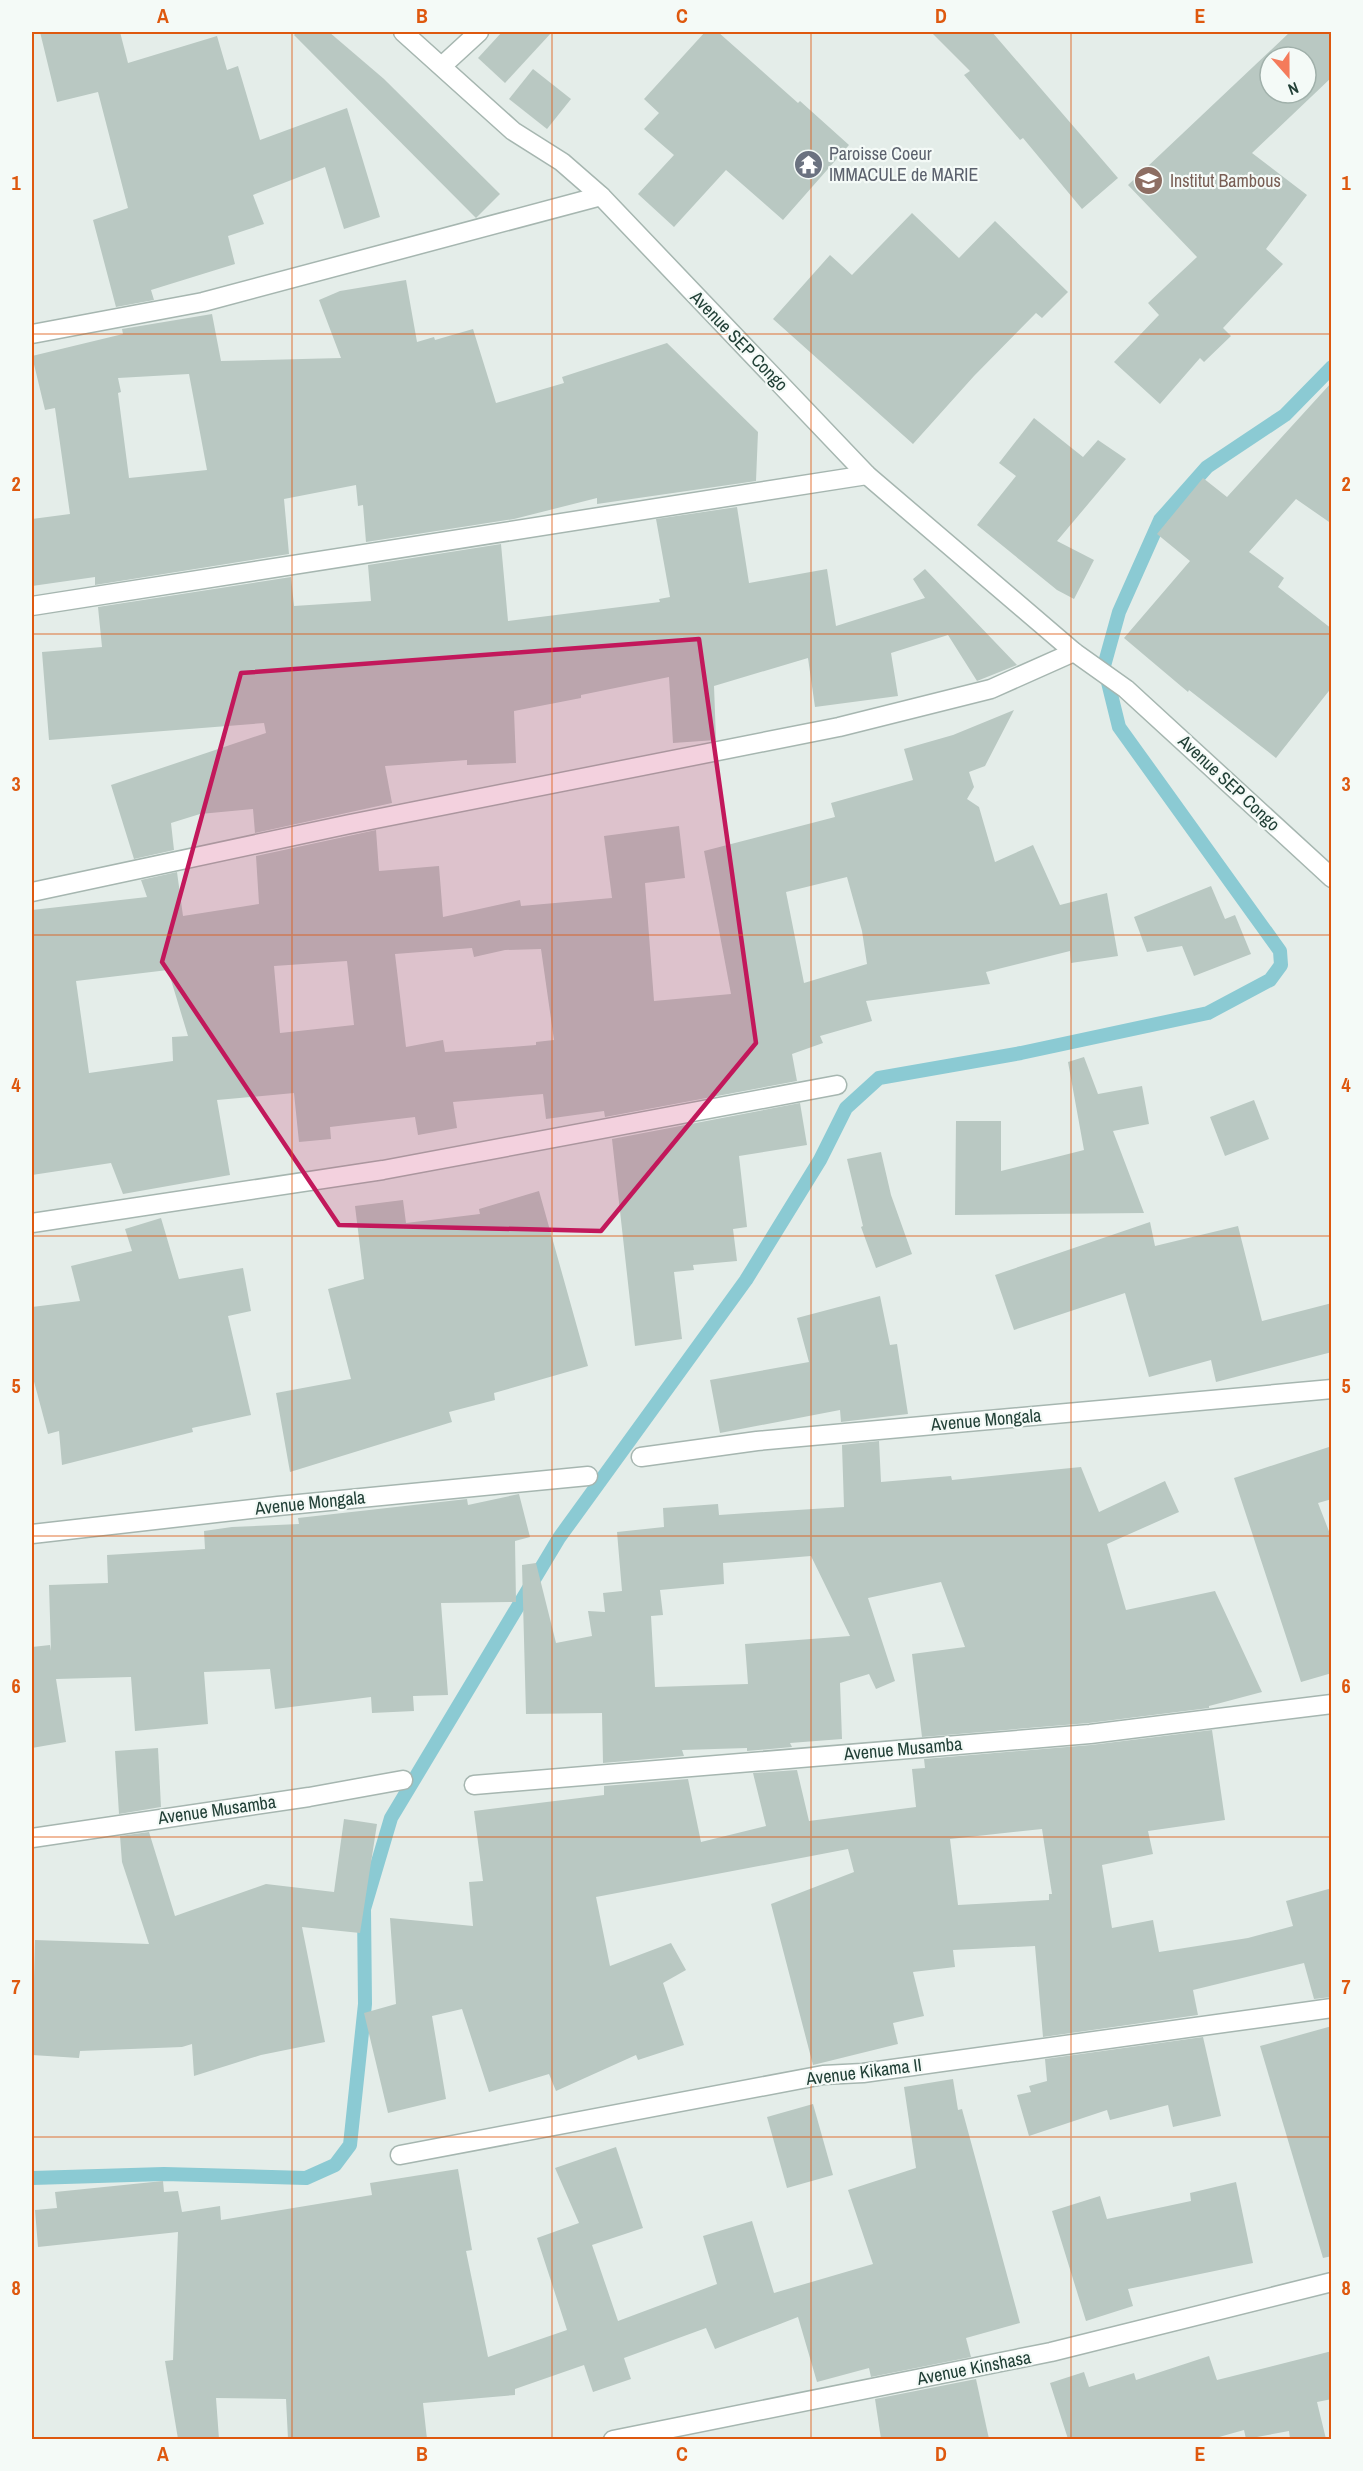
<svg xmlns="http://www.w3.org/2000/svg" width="1363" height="2471" viewBox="0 0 1363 2471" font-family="'Archivo Narrow',sans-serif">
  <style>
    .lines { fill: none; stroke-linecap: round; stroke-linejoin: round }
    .stream { stroke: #8bcad3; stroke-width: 14 }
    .building { fill: #b9c8c2; fill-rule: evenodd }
    .minor-casing { stroke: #a6b6b0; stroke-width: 21 }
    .minor { stroke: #fff; stroke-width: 18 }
    .marked { fill: #c2185b; fill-opacity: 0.2; stroke: #c2185b; stroke-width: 4.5; stroke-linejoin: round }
    .grid { fill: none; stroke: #de580e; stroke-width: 1.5; stroke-opacity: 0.55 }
    .labels { text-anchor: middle; stroke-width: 4.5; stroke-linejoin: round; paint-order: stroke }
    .worship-label { font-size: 18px; fill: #5b616d; stroke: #f4faf7; text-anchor: start }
    .education-label { font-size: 18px; fill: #785e54; stroke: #f4faf7; text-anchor: start }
    .street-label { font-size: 18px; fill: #224037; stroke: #f4faf7 }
    .neatline { fill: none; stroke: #de580e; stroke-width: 2 }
    .grid-label { font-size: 20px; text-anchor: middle; font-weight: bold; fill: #de580e }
  </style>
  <rect width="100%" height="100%" fill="#e4ede9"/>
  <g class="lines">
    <polyline class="stream" points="32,2178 164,2174 306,2178 335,2165 350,2145 365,2004 364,1909 391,1818 559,1538 746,1280 820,1160 846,1108 879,1078 1021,1053 1208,1013 1270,980 1281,965 1280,951 1119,727 1104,666 1119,612 1160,520 1207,467 1285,415 1332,367"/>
  </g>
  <g class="building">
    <polygon points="40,32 120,32 128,63 217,36 227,70 238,66 260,140 347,108 380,217 344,229 325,167 253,195 264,224 228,236 235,264 151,290 154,300 116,307 93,220 128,208 98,92 57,102"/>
    <polygon points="297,32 329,32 384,79 500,194 476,218 294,35"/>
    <polygon points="502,32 552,32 505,83 478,58"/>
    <polygon points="705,32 718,32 798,103 800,101 849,145 783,220 726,170 674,227 638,194 674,155 644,129 659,113 644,99"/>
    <polygon points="931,32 992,32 1118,178 1082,209 1023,138 1020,140 964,75 970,71"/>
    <path d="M1290 32H1332V77L1252 153 1307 195 1266 249 1283 264 1223 328 1231 336 1204 362 1200 358 1160 404 1114 362 1159 315 1148 303 1197 257 1128 185ZM1270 57H1306V93H1270Z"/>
    <polygon points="533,69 571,99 547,129 509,99"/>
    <polygon points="912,213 959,258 995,221 1068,292 1042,318 1036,313 974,376 913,444 773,319 830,255 852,275"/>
    <path d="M406 280 417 342 434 337 435 340 473 329 496 403 564 383 562 377 667 343 758 432 756 481 597 504V498L514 519 366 542 363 505 358 506 356 485 284 499 289 554 95 585V577L32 586V519L70 514 55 408 45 410 32 356 123 334 122 329 212 314 221 361 341 358 319 300 340 291ZM189 374 207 470 129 478 118 393 121 392 118 378Z"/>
    <polygon points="1332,382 1332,524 1296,499 1249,552 1284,578 1278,587 1332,629 1332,687 1276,758 1189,690 1188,692 1124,638 1190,561 1157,534 1203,478 1227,497"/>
    <polygon points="1034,418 1083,457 1098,440 1126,459 1057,541 1094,560 1074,599 1057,590 977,525 1016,476 999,463"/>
    <polygon points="737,507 749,583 827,569 836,626 925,598 913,579 925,569 1017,665 977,681 948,635 891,653 898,696 815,707 808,658 714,686 716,740 673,743 669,677 581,695 581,698 514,711 516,763 467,765 467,760 385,766 392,803 255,833 253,809 200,814 171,823 174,850 134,859 111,785 266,733 264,723 49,740 42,652 102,647 98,607 291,577 294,606 371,601 368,565 501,544 508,621 660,602 659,599 670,597 656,519"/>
    <path d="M1014 710 985 766 969 772 974 787 967 799 979 807 995 862 1033 845 1060 905 1107 893 1118 956 1071 963 1070 951 986 972 990 984 866 1001 872 1021 820 1036 823 1043 792 1054 797 1081 605 1117 604 1111 546 1119 543 1094 453 1102 457 1128 418 1135 415 1117 330 1127 331 1139 299 1142 294 1093 217 1100 230 1175 123 1194 111 1163 32 1175V910L147 897 141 880 177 872 183 916 259 904 256 856 376 830 379 871 439 866 443 917 520 900 521 906 612 898 604 836 679 826 685 878 645 883 654 1001 731 994 704 851 835 817 831 803 913 780 904 749 953 735ZM847 877 862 931 867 964 804 983 786 892ZM472 948 474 957 505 950 541 949 554 1040 536 1042V1045L445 1052 443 1040 406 1047 395 954ZM347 961 354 1025 280 1033 274 966ZM168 970 188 1036 172 1037 173 1061 89 1073 76 981Z"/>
    <polygon points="1211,886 1225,919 1235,915 1251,954 1194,976 1182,946 1147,952 1134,917"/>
    <polygon points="1084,1057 1098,1094 1142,1086 1149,1124 1113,1131 1144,1213 955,1215 956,1121 1001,1121 1001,1171 1084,1150 1068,1062"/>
    <polygon points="1254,1100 1269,1139 1225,1156 1210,1117"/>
    <polygon points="800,1103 807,1145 739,1156 747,1227 733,1229 737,1261 693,1265 694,1270 674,1272 682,1339 635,1346 612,1139"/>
    <polygon points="881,1152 891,1195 912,1254 876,1268 861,1227 863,1226 847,1159"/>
    <polygon points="539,1191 588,1366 494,1393 495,1400 449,1412 452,1422 290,1472 276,1393 351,1379 328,1289 364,1279 355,1206 403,1200 406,1223 480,1214 479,1209"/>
    <polygon points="161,1218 179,1279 243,1268 251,1311 228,1316 251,1415 192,1428 193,1432 62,1465 59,1431 48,1434 32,1374 32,1307 80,1301 71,1266 132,1251 125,1229"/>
    <polygon points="1150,1222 1155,1246 1238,1226 1262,1321 1332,1303 1332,1352 1216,1382 1211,1360 1149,1377 1125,1293 1014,1330 995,1275"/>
    <polygon points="880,1296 890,1345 897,1344 908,1414 841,1422 840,1410 720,1433 710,1380 809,1362 797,1318"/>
    <path d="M879 1441 881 1482 951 1476 952 1480 1081 1467 1099 1512 1165 1481 1179 1512 1107 1544 1126 1610 1215 1591 1262 1692 1209 1706V1708L1089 1723 922 1737 912 1654 965 1647 941 1582 868 1598 895 1681 876 1689 869 1674 840 1683 842 1739 790 1743 792 1747 747 1751V1748L682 1750 684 1756 603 1763 602 1713 526 1714 522 1565 536 1563 556 1643 592 1636 588 1611 605 1612 603 1593 622 1591 617 1532 664 1527 663 1508 718 1504 719 1515 844 1507 842 1445ZM811 1556 850 1636 745 1644 748 1684 655 1687 651 1616 663 1615 660 1590 724 1584 723 1563Z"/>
    <polygon points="1332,1446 1332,1499 1318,1503 1332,1539 1332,1673 1301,1682 1234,1478"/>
    <polygon points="519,1494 530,1537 515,1541 516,1602 441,1603 448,1695 413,1696 414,1711 372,1713 371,1697 275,1709 270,1669 204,1672 208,1724 135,1731 131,1677 56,1679 66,1742 32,1748 32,1647 50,1645 51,1651 49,1585 108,1583 107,1555 205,1549 204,1531 232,1527 299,1524 298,1518 467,1499 468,1505"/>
    <path d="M1212 1730 1225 1820 1148 1831 1153 1854 1102 1865 1112 1928 1153 1920 1159 1952 1248 1938 1293 1926 1286 1901 1332 1888V1997L1314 1999 1304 1963 1193 1990 1198 2015 1043 2037 1035 1946 953 1950 955 1967 913 1972 924 2016 893 2023 898 2044 813 2065 771 1904 854 1872 848 1849 596 1897 610 1966 671 1943 686 1970 663 1983 684 2045 638 2060 636 2055 556 2091 549 2074 489 2092 462 2009 432 2016 446 2099 388 2113 364 2013 396 2004 390 1918 473 1926 469 1882 483 1881 474 1811 604 1795V1786L688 1779 701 1842 766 1826 753 1773 797 1770 809 1821 916 1807 912 1769 925 1768 924 1759 1091 1745ZM1042 1829 1052 1894H1049V1900L958 1905 950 1839Z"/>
    <polygon points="158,1748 161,1807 119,1814 115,1751"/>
    <polygon points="344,1819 377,1824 360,1933 302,1927 325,2042 261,2055 194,2076 192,2044 182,2047 80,2051 79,2058 32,2055 35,1940 149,1944 122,1862 120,1836 149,1832 175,1916 266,1884 334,1892"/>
    <polygon points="1332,2026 1332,2256 1323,2258 1260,2046"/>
    <polygon points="1203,2037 1221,2116 1173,2127 1168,2105 1110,2120 1107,2110 1029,2136 1017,2095 1031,2092 1029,2086 1047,2081 1045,2059"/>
    <polygon points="953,2079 958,2110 962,2109 1020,2323 966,2338 971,2357 871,2377 869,2368 817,2382 798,2317 715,2349 706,2328 624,2358 631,2379 593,2392 584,2365 515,2389 515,2395 423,2403 427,2439 288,2439 286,2399 216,2398 219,2439 178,2439 165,2361 173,2360 178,2232 38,2247 35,2210 57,2208 55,2192 163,2181 164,2192 178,2191 182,2212 220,2206 221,2220 372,2195 370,2183 458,2169 472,2250 466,2251 488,2357 567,2330 537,2238 579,2223 555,2168 616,2147 643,2228 592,2245 618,2321 717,2284 703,2236 752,2221 774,2293 873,2264 848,2190 916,2168 904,2087"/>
    <polygon points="813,2104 833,2175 787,2188 767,2117"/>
    <polygon points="1236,2182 1253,2263 1128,2289 1133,2306 1086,2321 1052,2211 1100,2196 1107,2219 1191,2201 1190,2193"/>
    <polygon points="1332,2351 1332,2399 1317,2402 1326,2439 1290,2439 1289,2431 1246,2439 1244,2430 1212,2439 1068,2439 1050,2383 1084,2372 1089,2387 1134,2373 1136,2380 1209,2356 1217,2380"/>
    <polygon points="976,2379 989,2439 881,2439 875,2399"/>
  </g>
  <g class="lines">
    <defs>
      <g id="minor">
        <polyline points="403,32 513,131 562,162 601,196 867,475 1074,652 1126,689 1332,878"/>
        <polyline points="442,66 479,32"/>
        <polyline points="32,334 203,302 601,196"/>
        <polyline points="32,606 867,475"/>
        <polyline points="32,892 350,824 839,727 991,689 1074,652"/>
        <polyline points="32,1223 383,1170 837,1085"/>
        <polyline points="641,1457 757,1441 1332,1389"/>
        <polyline points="32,1534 278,1506 588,1476"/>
        <polyline points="474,1785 1090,1734 1332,1704"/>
        <polyline points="32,1838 309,1797 403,1780"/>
        <polyline points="400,2155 823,2075 863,2073 1332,2008"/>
        <polyline points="613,2440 1051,2352 1332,2282"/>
      </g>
    </defs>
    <use href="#minor" class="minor-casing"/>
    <use href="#minor" class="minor"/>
  </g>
  <path class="marked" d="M699 639 756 1043 601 1231 339 1225 162 962 241 673Z"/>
  <path class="grid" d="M292 32V2440M552 32V2440M811 32V2440M1071 32V2440M32 334H1332M32 634H1332M32 935H1332M32 1236H1332M32 1536H1332M32 1837H1332M32 2137H1332"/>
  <defs>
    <symbol id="temple-disc" viewBox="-11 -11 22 22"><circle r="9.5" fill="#6b7280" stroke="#f4faf7"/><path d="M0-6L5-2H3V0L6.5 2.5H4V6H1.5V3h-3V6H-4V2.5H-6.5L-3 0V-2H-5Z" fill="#fff"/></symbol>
    <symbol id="school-disc" viewBox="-11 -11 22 22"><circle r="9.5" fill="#8d6e63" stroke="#f4faf7"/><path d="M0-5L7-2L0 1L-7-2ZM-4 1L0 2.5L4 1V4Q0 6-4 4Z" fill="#fff"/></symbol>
  </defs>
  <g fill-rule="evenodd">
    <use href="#temple-disc" x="792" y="148" width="33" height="33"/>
    <use href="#school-disc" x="1132" y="164" width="33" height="33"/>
  </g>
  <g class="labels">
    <g class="worship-label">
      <text x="829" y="160">Paroisse Coeur<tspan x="829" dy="21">IMMACULE de MARIE</tspan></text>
    </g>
    <g class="education-label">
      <text x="1170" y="187">Institut Bambous</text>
    </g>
    <g class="street-label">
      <text transform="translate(739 341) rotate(46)" y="6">Avenue SEP Congo</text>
      <text transform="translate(1229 783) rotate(43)" y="6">Avenue SEP Congo</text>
      <text transform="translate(986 1420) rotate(-5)" y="6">Avenue Mongala</text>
      <text transform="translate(310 1503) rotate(-6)" y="6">Avenue Mongala</text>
      <text transform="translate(903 1749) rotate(-5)" y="6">Avenue Musamba</text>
      <text transform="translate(217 1810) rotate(-8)" y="6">Avenue Musamba</text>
      <text transform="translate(864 2072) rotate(-7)" y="6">Avenue Kikama II</text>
      <text transform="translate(974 2368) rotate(-11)" y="6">Avenue Kinshasa</text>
    </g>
  </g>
  <rect width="1363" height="2471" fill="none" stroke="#f4faf7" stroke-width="66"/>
  <g transform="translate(1288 75) rotate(159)"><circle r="28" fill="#f4faf7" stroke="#a0b0aa" stroke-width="1.5"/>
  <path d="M0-4.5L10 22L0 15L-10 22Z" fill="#f47b5b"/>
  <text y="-9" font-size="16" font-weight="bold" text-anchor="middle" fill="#224037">N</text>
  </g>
  <rect x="33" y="33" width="1297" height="2405" class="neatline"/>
  <g class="grid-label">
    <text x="163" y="23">A</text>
    <text x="422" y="23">B</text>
    <text x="682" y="23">C</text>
    <text x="941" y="23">D</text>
    <text x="1200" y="23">E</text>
    <text x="16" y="190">1</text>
    <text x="1346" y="190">1</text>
    <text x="16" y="491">2</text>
    <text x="1346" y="491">2</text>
    <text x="16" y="791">3</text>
    <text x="1346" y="791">3</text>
    <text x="16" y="1092">4</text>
    <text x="1346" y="1092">4</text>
    <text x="16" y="1393">5</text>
    <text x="1346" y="1393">5</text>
    <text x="16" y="1693">6</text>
    <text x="1346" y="1693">6</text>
    <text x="16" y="1994">7</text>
    <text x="1346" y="1994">7</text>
    <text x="16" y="2295">8</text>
    <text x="1346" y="2295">8</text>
    <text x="163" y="2461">A</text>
    <text x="422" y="2461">B</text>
    <text x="682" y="2461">C</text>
    <text x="941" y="2461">D</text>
    <text x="1200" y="2461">E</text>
  </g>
</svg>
